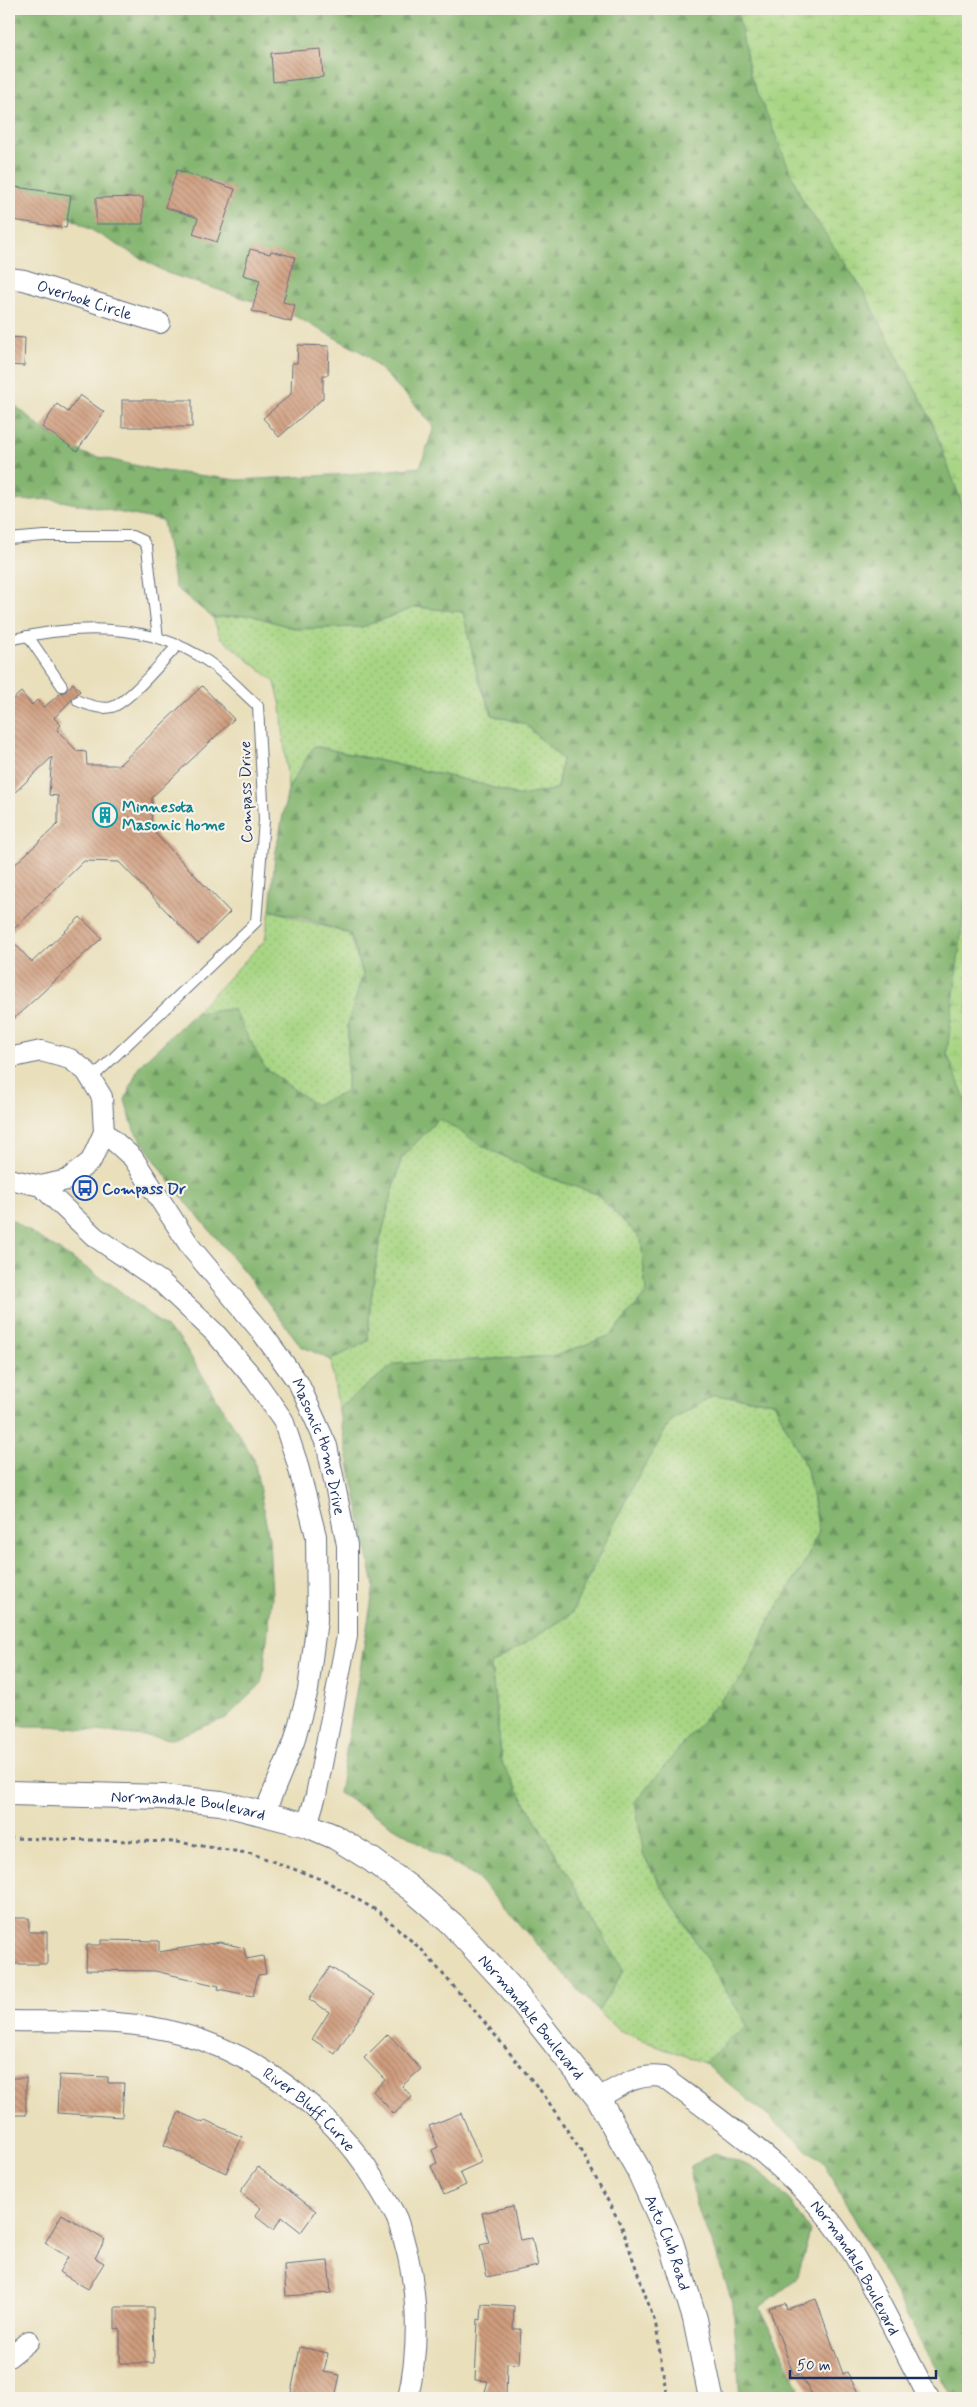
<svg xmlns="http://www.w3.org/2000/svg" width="977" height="2407" viewBox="0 0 977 2407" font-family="Mynerve,sans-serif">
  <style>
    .grass { fill: url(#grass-dots); stroke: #618270 }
    .forest { fill: url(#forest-firs); stroke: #507268 }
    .wetland { fill: url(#wetland-marsh); stroke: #618270 }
    .building { fill: url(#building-back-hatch) }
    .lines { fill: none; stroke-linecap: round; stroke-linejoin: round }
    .service-casing { stroke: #636d7f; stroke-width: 12 }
    .minor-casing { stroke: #636d7f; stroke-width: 22 }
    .tertiary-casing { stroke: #636d7f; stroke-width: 26 }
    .path { stroke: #636d7f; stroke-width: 3; stroke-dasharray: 4 4; stroke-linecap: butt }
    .service { stroke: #fff; stroke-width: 10 }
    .minor { stroke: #fff; stroke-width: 20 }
    .tertiary { stroke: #fff; stroke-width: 24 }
    .labels { text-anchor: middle; stroke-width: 4.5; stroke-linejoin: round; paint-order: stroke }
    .street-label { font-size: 16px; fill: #1b2f5e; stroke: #f7f3e8 }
    .culture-label { font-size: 16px; font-weight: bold; fill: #0d838f; stroke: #f7f3e8; text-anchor: start }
    .transit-label { font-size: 16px; font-weight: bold; fill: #164399; stroke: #f7f3e8; text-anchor: start }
  </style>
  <defs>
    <pattern id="grass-dots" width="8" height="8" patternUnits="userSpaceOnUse" patternTransform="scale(1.25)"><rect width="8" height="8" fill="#a7d583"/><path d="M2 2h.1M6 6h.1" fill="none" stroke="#8fb774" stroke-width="1.8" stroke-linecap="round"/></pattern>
    <pattern id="forest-firs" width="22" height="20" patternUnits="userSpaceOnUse" patternTransform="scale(1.25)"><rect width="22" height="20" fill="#85b671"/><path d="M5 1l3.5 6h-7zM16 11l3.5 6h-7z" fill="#6c9460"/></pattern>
    <pattern id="wetland-marsh" width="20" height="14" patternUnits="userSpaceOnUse" patternTransform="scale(1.25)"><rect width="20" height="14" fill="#a7d583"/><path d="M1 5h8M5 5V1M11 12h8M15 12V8" fill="none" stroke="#8fb774"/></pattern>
    <pattern id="building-back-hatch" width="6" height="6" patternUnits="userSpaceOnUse" patternTransform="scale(1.25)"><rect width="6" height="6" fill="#cf9c7d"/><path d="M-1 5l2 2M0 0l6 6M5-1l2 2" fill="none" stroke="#a7806a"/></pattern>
  </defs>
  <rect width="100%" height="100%" fill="#f7f3e8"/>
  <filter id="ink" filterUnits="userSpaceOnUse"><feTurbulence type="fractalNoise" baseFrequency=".02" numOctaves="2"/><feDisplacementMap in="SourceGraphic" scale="10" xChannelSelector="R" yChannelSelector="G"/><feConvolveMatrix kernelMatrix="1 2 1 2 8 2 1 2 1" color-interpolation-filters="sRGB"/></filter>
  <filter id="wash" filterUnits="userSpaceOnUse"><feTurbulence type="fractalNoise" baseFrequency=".0096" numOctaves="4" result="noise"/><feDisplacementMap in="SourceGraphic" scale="20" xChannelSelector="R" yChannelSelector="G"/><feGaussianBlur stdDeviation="1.12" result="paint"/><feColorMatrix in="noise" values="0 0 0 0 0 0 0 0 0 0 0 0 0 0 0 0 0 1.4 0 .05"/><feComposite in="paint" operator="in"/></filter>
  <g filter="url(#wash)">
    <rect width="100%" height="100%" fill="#e9dfbb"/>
    <g class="grass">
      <polygon points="416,607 463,612 478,678 492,715 525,724 562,759 557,789 521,796 470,781 315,746 288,789 281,706 275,682 220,637 213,618 250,615 297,629 362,627"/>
      <polygon points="270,910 349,934 363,974 348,1024 347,1092 315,1105 264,1068 233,1009 195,1013 265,940"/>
      <polygon points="439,1118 481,1145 544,1176 597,1194 641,1239 646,1293 611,1335 555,1356 395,1364 338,1408 331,1360 368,1341 370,1307 379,1244 401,1159"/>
      <polygon points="714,1395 774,1402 807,1469 819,1531 803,1566 770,1619 744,1675 707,1715 644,1857 747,2025 704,2063 619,2031 598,2011 624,1971 502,1763 491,1665 571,1614 633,1485 671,1421"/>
    </g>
    <g class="forest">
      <polygon points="9,9 737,9 751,77 802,199 863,290 931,419 968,520 968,877 947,1053 968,1106 968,2398 952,2398 823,2162 704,2063 747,2025 644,1857 635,1802 707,1715 744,1675 770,1619 803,1566 819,1531 807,1469 774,1402 714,1395 671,1421 633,1485 571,1614 491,1665 502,1763 624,1971 598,2011 477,1878 339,1793 374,1586 338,1408 395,1364 555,1356 611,1335 646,1293 641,1239 597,1194 544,1176 481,1145 439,1118 401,1159 379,1244 370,1307 368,1341 331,1360 301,1346 247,1275 173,1186 134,1130 125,1100 139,1066 195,1013 233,1009 265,1068 315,1105 347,1092 348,1024 363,974 350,934 301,917 270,910 275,856 288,789 314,746 470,781 521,796 557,789 562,759 525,724 493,715 478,678 463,612 416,607 362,627 297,629 250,615 213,618 175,587 163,521 51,499 9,501 9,400 40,427 85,454 156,470 238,480 350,474 420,467 434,427 411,400 365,354 289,313 167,273 30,195 9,193"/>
      <polygon points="9,1218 111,1284 180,1339 254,1459 269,1539 272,1596 262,1683 226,1718 171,1739 51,1726 9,1726"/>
      <polygon points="715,2153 757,2169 790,2201 810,2232 797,2279 760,2307 804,2398 740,2398 733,2304 714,2247 695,2203 690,2166"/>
    </g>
    <g class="wetland">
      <polygon points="737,9 968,9 968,520 931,419 863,290 802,199 751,77"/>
      <polygon points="968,877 968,1106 947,1053"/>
    </g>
    <g id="blocks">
      <g class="building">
        <polygon points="321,49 323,77 273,82 271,53"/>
        <polygon points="177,170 235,189 217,242 193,234 198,218 165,207"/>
        <polygon points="16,187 71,195 66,228 12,220"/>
        <polygon points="143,197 143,224 96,224 96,198"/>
        <polygon points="250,249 270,254 271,251 295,257 283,302 295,305 291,322 252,311 260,280 243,275"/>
        <polygon points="9,337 25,338 24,366 9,365"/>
        <polygon points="298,345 329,346 328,375 323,375 323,398 279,437 263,418 291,394 292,363 297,363"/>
        <polygon points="80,395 104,412 77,451 42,427 57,404 68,412"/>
        <rect x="122" y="400" width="70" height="27"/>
        <polygon points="73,683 80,691 54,718 61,725 57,730 77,751 86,752 87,765 119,765 202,686 234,719 152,797 151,829 230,912 198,944 119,862 84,861 9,934 9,870 58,824 58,796 49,795 52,757 9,798 9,703 21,692 32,705 37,700 44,707 61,693 66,691"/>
        <polygon points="80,917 102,938 9,1023 9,938 32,962"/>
        <polygon points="9,1918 29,1918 29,1932 47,1932 47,1964 9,1964"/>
        <polygon points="101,1940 159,1941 159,1952 220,1942 244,1948 246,1959 263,1956 266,1974 258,1975 253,1996 218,1989 219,1986 155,1971 86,1970 87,1945 101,1945"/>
        <polygon points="330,1967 374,1995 335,2054 312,2039 329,2012 309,1999"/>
        <polygon points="388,2034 421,2069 402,2086 412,2097 394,2114 373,2091 385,2080 364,2058"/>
        <polygon points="59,2075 108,2077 108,2083 124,2083 122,2117 57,2113"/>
        <rect x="9" y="2078" width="17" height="37"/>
        <polygon points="179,2112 203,2123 205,2120 242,2137 226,2173 164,2145"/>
        <polygon points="461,2113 482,2162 460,2172 466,2185 444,2195 431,2166 437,2163 432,2150 438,2147 429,2126"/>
        <polygon points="258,2167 316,2211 301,2232 282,2217 273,2230 255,2216 261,2208 240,2192"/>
        <polygon points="513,2206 520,2240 532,2238 538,2266 487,2277 480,2245 489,2243 482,2213"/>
        <polygon points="62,2214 105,2240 95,2258 104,2263 88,2289 59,2272 68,2257 45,2243"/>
        <polygon points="328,2261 331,2293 286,2296 284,2265"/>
        <polygon points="816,2299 843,2374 847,2372 861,2398 813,2398 800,2374 794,2376 769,2308 785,2303 787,2309"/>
        <polygon points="482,2304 514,2306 513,2329 521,2329 519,2364 507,2363 506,2398 483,2398 488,2381 475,2380 478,2319 481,2320"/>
        <polygon points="115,2307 153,2307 154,2363 120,2363 120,2328 115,2329"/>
        <polygon points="300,2347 328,2353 324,2372 340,2375 335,2398 290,2398"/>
      </g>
    </g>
  </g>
  <g filter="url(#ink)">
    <use href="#blocks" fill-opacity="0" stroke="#636d7f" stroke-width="1"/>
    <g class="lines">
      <defs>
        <g id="service">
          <polyline points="9,539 44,536 132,536 143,541 147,548 158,638"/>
          <polyline points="28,636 62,686"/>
          <path d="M9 640C74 624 150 622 207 661 225 673 242 692 258 706L264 820 256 922 91 1079"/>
          <path d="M78 701C88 705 101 710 112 707 129 702 164 659 178 645"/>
        </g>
        <g id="minor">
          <path id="s1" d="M9 278 24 280 160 323"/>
          <polyline points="9,1058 41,1051 70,1059 86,1071 102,1097 104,1132 91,1161 67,1180 41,1186 9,1179"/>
          <path id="s2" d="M104 1132 133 1158 192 1249 260 1330 299 1384 327 1446 347 1545V1636L316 1795 307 1825"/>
          <polyline points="41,1186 95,1237 160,1281 215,1333 255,1380 283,1420 297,1462 316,1536 317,1620 308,1690 294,1742 264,1814"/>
          <path id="s3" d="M9 2021C66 2022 126 2018 182 2034 265 2057 341 2118 382 2193 387 2201 393 2210 397 2219 418 2276 421 2340 408 2398"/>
          <path id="s4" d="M598 2098C621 2086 636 2073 663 2077 725 2123 806 2179 847 2244 877 2292 902 2348 929 2398"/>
          <polyline points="9,2357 29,2341"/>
        </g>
        <g id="tertiary">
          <path id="s5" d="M9 1793 163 1797 221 1803 307 1825 335 1837 372 1860 410 1888 452 1924 511 1988 598 2098 638 2169 671 2242 695 2319 711 2398"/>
        </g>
      </defs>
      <use href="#service" class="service-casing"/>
      <use href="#minor" class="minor-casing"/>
      <use href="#tertiary" class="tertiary-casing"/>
      <polyline class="path" points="9,1838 177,1842 253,1854 326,1881 379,1912 423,1951 486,2024 544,2095 584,2156 622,2227 656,2326 667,2398"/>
      <use href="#service" class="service"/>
      <use href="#minor" class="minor"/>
      <use href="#tertiary" class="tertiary"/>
    </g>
  </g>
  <defs>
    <symbol id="building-ring" viewBox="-11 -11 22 22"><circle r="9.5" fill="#f7f3e8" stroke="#0f9aa8" stroke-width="1.5"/><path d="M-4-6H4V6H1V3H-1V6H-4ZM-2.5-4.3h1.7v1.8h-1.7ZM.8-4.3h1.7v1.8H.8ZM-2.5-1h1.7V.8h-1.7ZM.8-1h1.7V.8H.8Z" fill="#0f9aa8"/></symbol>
    <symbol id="bus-ring" viewBox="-11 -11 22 22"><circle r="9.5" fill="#f7f3e8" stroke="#1a4fb4" stroke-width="1.5"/><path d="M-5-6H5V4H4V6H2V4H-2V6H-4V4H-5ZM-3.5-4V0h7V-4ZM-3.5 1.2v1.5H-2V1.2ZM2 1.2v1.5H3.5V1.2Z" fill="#1a4fb4"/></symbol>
  </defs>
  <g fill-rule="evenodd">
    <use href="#building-ring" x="91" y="801" width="28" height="28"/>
    <use href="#bus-ring" x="71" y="1174" width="28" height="28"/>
  </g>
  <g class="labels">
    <g class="street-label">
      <text dy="6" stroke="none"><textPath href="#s1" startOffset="79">Overlook Circle</textPath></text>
      <text transform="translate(245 792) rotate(-91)" y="6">Compass Drive</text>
      <text dy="6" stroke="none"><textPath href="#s2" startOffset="386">Masonic Home Drive</textPath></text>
      <text dy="6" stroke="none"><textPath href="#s5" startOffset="180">Normandale Boulevard</textPath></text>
      <text dy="6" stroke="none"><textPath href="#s5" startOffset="600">Normandale Boulevard</textPath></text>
      <text dy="6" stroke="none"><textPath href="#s3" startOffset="324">River Bluff Curve</textPath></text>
      <text dy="6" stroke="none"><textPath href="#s5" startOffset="866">Auto Club Road</textPath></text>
      <text dy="6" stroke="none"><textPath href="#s4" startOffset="344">Normandale Boulevard</textPath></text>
    </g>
    <g class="culture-label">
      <text x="122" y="812">Minnesota<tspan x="122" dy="18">Masonic Home</tspan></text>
    </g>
    <g class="transit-label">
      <text x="102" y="1194">Compass Dr</text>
    </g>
  </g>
  <rect width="977" height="2407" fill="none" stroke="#f7f3e8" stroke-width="30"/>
  <path d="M790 2370v8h146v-8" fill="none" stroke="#1b2f5e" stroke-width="2.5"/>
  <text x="797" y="2370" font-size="15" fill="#1b2f5e" stroke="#f7f3e8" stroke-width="4" paint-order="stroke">50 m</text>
</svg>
